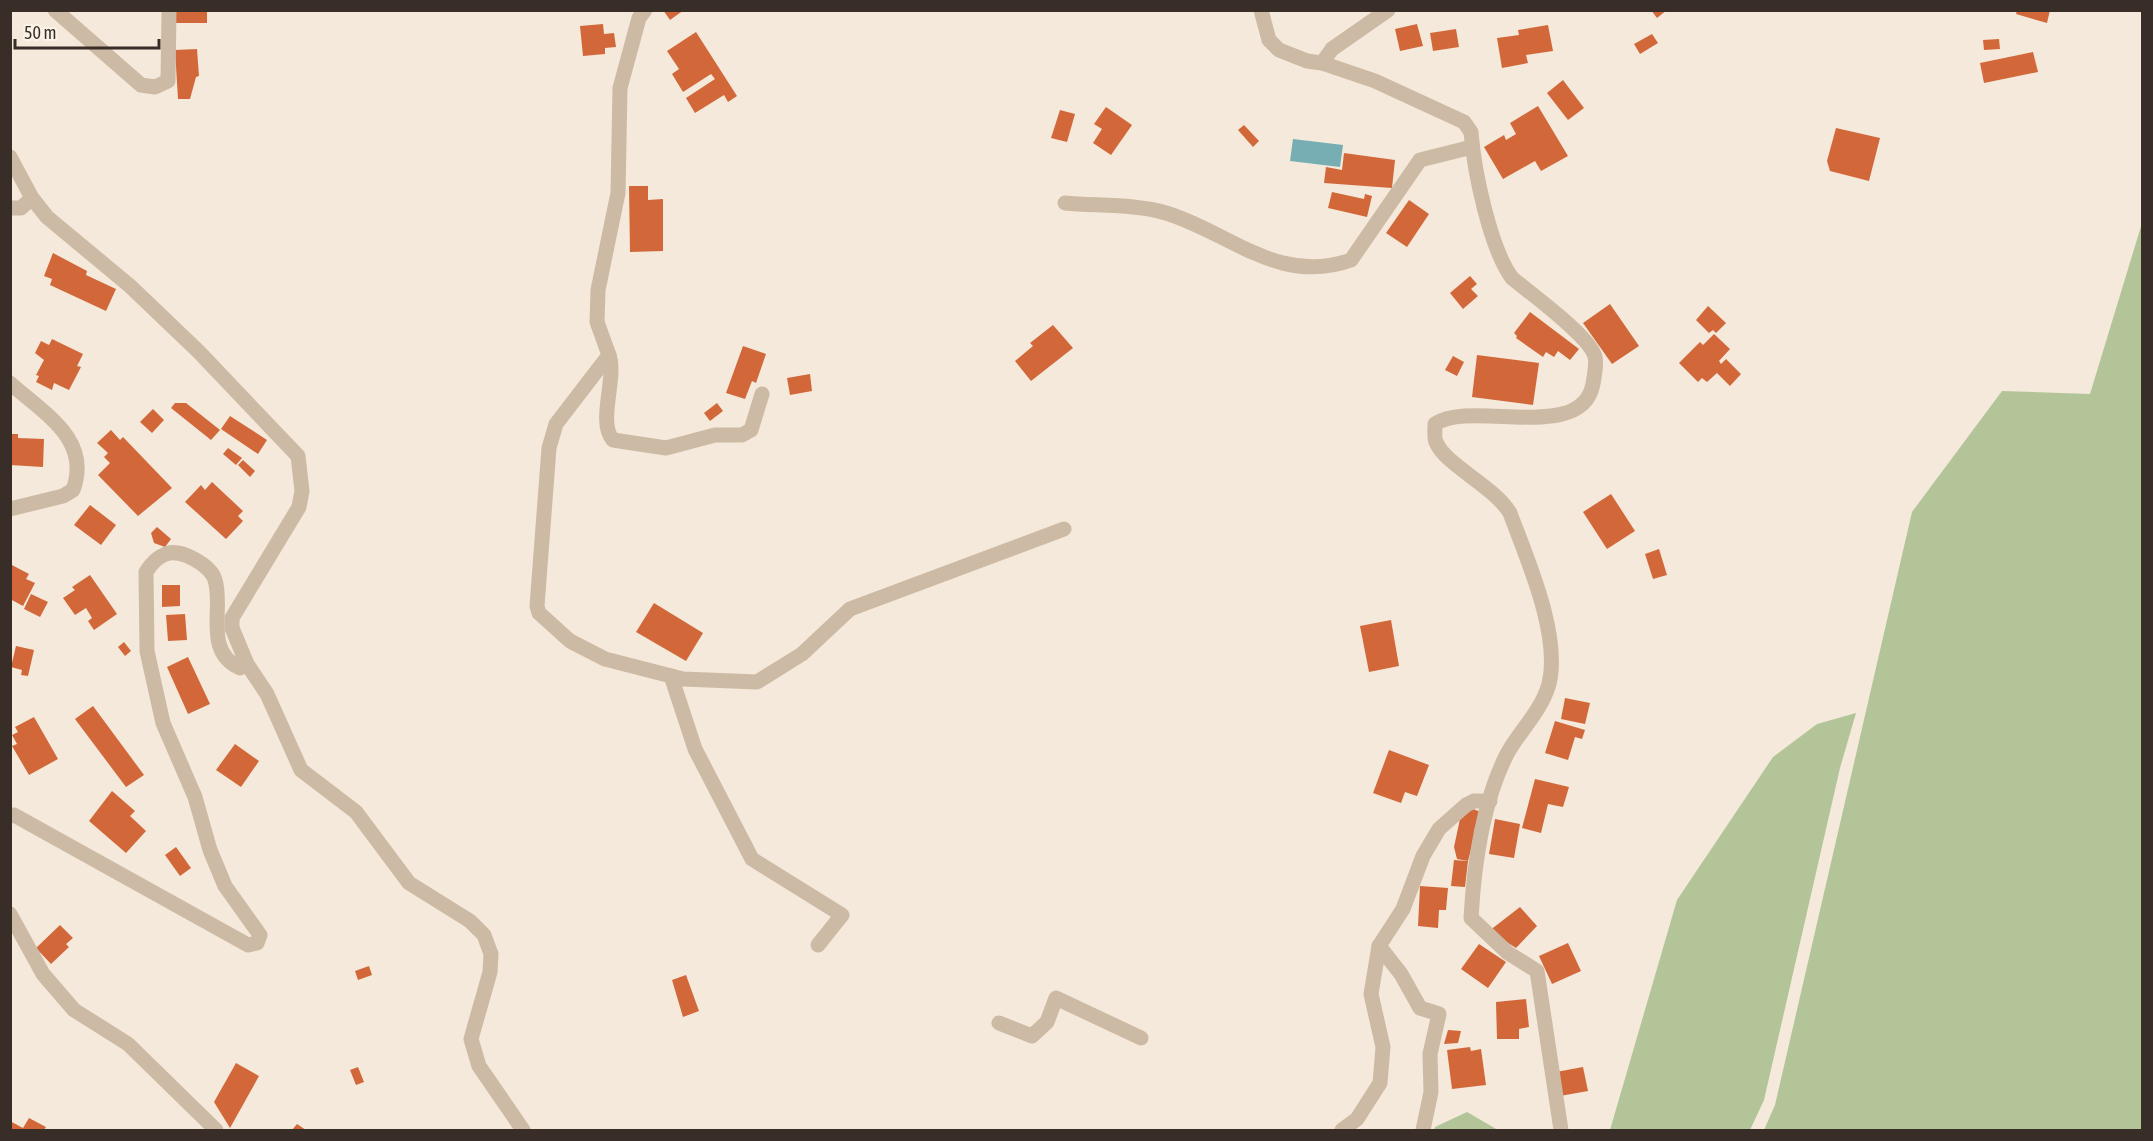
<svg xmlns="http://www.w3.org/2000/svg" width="2153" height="1141" viewBox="0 0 2153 1141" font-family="'Asap Condensed',sans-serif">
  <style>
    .green { fill: #b3c598 }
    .water { fill: #76aeb4 }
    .building { fill: #d2683a }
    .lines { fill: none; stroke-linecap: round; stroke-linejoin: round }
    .street { stroke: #cdbaa4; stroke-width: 15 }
  </style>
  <rect width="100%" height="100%" fill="#f4e9da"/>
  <g class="green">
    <polygon points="2142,223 2142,1130 1764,1130 1775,1105 1912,512 2002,391 2090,394"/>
    <polygon points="1856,713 1840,768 1764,1100 1750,1130 1610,1130 1677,900 1773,757 1817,724"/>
    <polygon points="1467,1112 1498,1130 1434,1130 1435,1127"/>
  </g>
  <polygon class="water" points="1293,139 1343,145 1340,167 1290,161"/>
  <g class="building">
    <polygon points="174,10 207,10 207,23 175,23"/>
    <polygon points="663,10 684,10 670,20"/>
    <polygon points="1651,10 1667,10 1657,18"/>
    <polygon points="2017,10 2050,10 2047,23 2016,14"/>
    <polygon points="603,24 604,34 614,33 616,47 605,48 605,54 583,56 580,26"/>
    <polygon points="1417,24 1423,46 1400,51 1395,29"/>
    <polygon points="1548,25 1553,51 1526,55 1528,63 1502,68 1497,38 1519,35 1518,30"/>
    <polygon points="1456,29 1459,47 1433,51 1430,33"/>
    <polygon points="696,32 737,96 728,102 724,95 695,113 686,98 715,79 711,74 683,92 672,74 679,69 667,51"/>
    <polygon points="1652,34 1658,43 1640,54 1634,44"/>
    <polygon points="1999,39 2000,49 1984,50 1983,40"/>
    <polygon points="197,49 199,76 196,77 190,99 178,99 175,50"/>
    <polygon points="2033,52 2038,72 1984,83 1980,63"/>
    <polygon points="1563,80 1584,108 1568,120 1547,93"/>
    <polygon points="1538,106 1568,156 1541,171 1535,161 1503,179 1484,147 1504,135 1506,140 1516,134 1510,123"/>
    <polygon points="1106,107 1132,125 1111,155 1093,143 1102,129 1094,124"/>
    <polygon points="1060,110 1075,114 1067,142 1051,138"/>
    <polygon points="1244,125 1259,141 1253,147 1238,130"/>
    <polygon points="1836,128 1880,138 1869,181 1830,171 1827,161"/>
    <polygon points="1344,153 1395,160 1392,188 1324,183 1326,167 1342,170"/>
    <polygon points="629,186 648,186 648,200 663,199 663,251 630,252"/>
    <polygon points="1332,192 1364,199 1365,194 1372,196 1367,217 1328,208"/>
    <polygon points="1409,200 1429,214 1407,247 1386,233"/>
    <polygon points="53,253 87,271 86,275 116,289 106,311 50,285 52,279 44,276"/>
    <polygon points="1470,276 1477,284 1471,289 1478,296 1463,309 1450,293"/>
    <polygon points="1610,304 1639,346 1612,364 1583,323"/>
    <polygon points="1708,306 1726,323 1716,333 1713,330 1709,333 1696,320"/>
    <polygon points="1530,312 1579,349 1570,360 1558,351 1554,357 1546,352 1543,357 1516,338 1517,336 1514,333"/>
    <polygon points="1053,325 1073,348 1031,381 1015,361 1033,346 1030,343"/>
    <polygon points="1714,334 1730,349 1719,361 1721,364 1726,359 1741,374 1730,386 1717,373 1707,382 1702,378 1698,382 1679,363 1700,342 1703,345"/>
    <polygon points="52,339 83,354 77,366 81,367 69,390 54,383 52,390 36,382 39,376 36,375 44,360 35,353 41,341 49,345"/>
    <polygon points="743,346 766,354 756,383 752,381 745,399 726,393"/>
    <polygon points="1477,355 1539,363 1533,405 1472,397"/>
    <polygon points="1453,356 1464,362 1457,376 1445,370"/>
    <polygon points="810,374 812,391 790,395 787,378"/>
    <polygon points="175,403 186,403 220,430 211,440 171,408"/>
    <polygon points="717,403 723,411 710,421 704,413"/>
    <polygon points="153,409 164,420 152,433 140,422"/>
    <polygon points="230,416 267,440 258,454 221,429"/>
    <polygon points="111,430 120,440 123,437 172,488 138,516 98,475 110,463 104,457 108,453 97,443"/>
    <polygon points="10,434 18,434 18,438 44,439 43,467 10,465"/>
    <polygon points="228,448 242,458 236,465 223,454"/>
    <polygon points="243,460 255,471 250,477 238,465"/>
    <polygon points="212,482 243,511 238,516 243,521 226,539 185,502 201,485 205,490"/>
    <polygon points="1611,494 1635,531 1607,549 1583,512"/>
    <polygon points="90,505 116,525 101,545 74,525"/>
    <polygon points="157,527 171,539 165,547 154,543 151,533"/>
    <polygon points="1659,549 1667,575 1653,579 1645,554"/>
    <polygon points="10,564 29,574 26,579 35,583 23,606 10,599"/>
    <polygon points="90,575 117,614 94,630 88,621 92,618 86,608 75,615 63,598 75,590 72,587"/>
    <polygon points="162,585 180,585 180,606 162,607"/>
    <polygon points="31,594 48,602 40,617 24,609"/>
    <polygon points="654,603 703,633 686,661 636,632"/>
    <polygon points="185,614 187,640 168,641 166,615"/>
    <polygon points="1391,620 1399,666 1369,672 1360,626"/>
    <polygon points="124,642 131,651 125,656 118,647"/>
    <polygon points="16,646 34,650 28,676 21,675 22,670 11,667"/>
    <polygon points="188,657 210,704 188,714 167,667"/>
    <polygon points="1565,698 1590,703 1585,724 1561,719"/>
    <polygon points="93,706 144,775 126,787 75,719"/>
    <polygon points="34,717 58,759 29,775 12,746 17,744 12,735 18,732 15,727"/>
    <polygon points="1555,721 1585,730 1582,739 1575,737 1568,760 1545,753"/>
    <polygon points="235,744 259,761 241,787 216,770"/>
    <polygon points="1389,750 1429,765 1417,796 1405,792 1401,803 1373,793"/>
    <polygon points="1535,779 1569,787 1563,807 1548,804 1541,833 1522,828"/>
    <polygon points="112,791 135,811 130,816 146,831 126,853 89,821"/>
    <polygon points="1473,809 1481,812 1468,861 1457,859 1454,847 1460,819"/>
    <polygon points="1495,819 1520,824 1514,858 1489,854"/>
    <polygon points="176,847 191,868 180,876 165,855"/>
    <polygon points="1454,860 1468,861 1465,887 1451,886"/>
    <polygon points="1420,886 1448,888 1446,910 1439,910 1438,928 1418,926"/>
    <polygon points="1520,907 1537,926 1516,948 1489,931"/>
    <polygon points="60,925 73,938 66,944 69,947 51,964 36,948"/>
    <polygon points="1568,943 1581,971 1552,984 1539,956"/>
    <polygon points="1479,944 1506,962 1488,988 1461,969"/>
    <polygon points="369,966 372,975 358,980 355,971"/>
    <polygon points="686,975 699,1011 683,1017 672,980"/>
    <polygon points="1526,999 1529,1027 1519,1029 1519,1039 1497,1039 1496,1002"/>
    <polygon points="1448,1030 1461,1031 1458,1043 1444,1044"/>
    <polygon points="1470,1047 1471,1051 1481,1049 1486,1085 1452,1089 1447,1050"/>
    <polygon points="236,1063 259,1076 230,1128 214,1102"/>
    <polygon points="358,1067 364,1082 356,1085 350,1070"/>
    <polygon points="1583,1067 1588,1091 1560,1096 1556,1072"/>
    <polygon points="29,1118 46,1127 44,1130 10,1130 10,1121 23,1128"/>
    <polygon points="297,1124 306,1130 292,1130"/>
  </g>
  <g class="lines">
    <g class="street">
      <polyline points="55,10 141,85 155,87 168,81 169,10"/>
      <polyline points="645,10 639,18 620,88 618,193 598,290 597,322 609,355 556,424 549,448 537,606 539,613 570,641 605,659 683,679 757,682 802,654 850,609 1064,529"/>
      <path d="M1261 10 1269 40 1279 50 1307 61 1322 63 1375 81 1464 122 1471 132C1474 171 1490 248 1512 278 1530 293 1591 337 1595 357 1597 364 1594 377 1593 384 1582 444 1471 399 1435 424 1435 429 1434 438 1436 442 1445 465 1494 486 1510 513 1527 559 1561 635 1549 684 1541 712 1520 730 1507 754 1482 803 1474 864 1471 918L1508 953 1537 971 1561 1130"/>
      <polyline points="1322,63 1332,49 1388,10"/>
      <polyline points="10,157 32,198 47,217 130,286 199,352 298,456 302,491 299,507 232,618 232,628 247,664 267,694 301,770 356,812 409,883 470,921 484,935 491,954 490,972 471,1039 479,1066 523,1130"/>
      <path d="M1065 203C1096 206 1137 204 1166 213 1229 232 1279 286 1351 260L1420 160 1472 147"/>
      <polyline points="10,208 21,208 32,198"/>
      <path d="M609 355C617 379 597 422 613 440L666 448 715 435H742L751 430 762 394"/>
      <path d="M10 383C43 413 92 439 73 490L63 496 10 509"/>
      <polyline points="671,676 695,749 752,859 842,915 818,945"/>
      <path d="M10 816 14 815 248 945 257 943 260 935 225 886 210 850 195 797 163 723 147 651 146 572C151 564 157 557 166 554 180 548 211 565 215 580 224 608 203 651 240 668L247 664"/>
      <polyline points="10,914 43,974 74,1010 128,1044 216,1130"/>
      <polyline points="1379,946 1401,974 1420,1008 1439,1014 1430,1054 1431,1092 1423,1130"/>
      <polyline points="999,1023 1032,1036 1047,1022 1056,998 1141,1038"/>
      <polyline points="1342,1130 1357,1119 1380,1083 1383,1047 1371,994 1379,946 1403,909 1423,856 1439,829 1466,805 1474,801 1490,801"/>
    </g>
  </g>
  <rect width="2153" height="1141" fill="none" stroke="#382d27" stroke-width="24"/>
  <path d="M15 39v9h144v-9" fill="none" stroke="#382d27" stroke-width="3"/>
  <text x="24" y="39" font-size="18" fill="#382d27" stroke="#fbf3e6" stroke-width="4.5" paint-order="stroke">50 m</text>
</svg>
